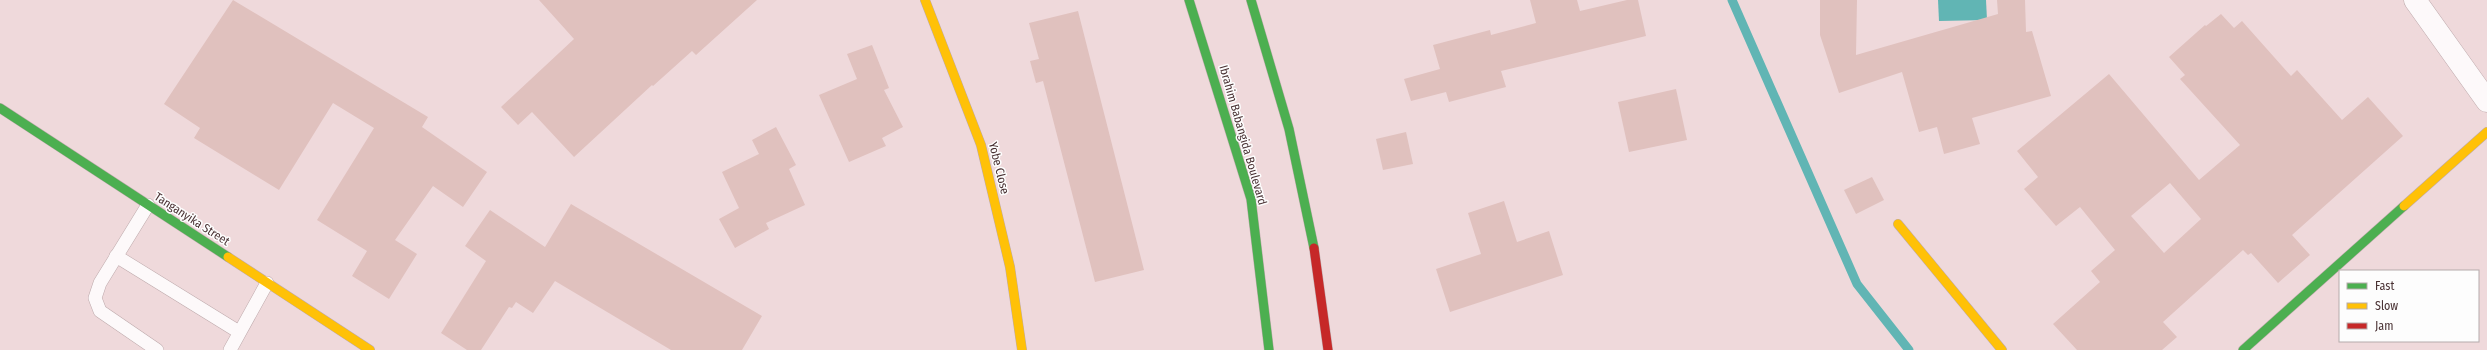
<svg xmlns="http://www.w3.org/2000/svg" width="2487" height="350" viewBox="0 0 2487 350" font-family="'Fira Sans Condensed',sans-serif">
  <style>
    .water { fill: #61b5b4 }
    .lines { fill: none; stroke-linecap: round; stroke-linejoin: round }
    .stream { stroke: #61b5b4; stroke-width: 9 }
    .building { fill: #e0c1be; fill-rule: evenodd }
    .lane-casing { stroke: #beaaac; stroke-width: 14 }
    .street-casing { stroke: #beaaac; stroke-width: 23 }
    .fast-casing { stroke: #beaaac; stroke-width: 10 }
    .slow-casing { stroke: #beaaac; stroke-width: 10 }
    .jam-casing { stroke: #beaaac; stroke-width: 10 }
    .lane { stroke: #fdf9fa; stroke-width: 13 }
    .street { stroke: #fdf9fa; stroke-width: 22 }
    .fast { stroke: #4caf50; stroke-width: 9 }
    .slow { stroke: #ffc107; stroke-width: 9 }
    .jam { stroke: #c62828; stroke-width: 9 }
    .labels { text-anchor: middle; stroke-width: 3; stroke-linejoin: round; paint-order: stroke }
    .street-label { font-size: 12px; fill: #493133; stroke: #fdfdfd }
  </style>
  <rect width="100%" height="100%" fill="#efd9db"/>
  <polygon class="water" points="1938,0 1986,0 1987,20 1939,21"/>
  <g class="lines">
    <polyline class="stream" points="1732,0 1857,284 1909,350"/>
  </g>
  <g class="building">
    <polygon points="233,0 428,117 422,127 487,172 463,207 433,186 395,240 417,254 389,299 352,276 367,251 317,220 374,128 333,103 279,190 194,138 200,128 164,104"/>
    <polygon points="539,0 757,0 696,55 692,51 653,86 652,85 574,157 532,112 518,125 501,107 574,39"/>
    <polygon points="1530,0 1577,0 1580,11 1627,0 1638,0 1646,36 1501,71 1506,87 1449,102 1446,92 1411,101 1404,79 1440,69 1433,45 1490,30 1491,35 1536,23"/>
    <polygon points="1820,0 1857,0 1856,55 1998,14 1997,0 2025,0 2026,32 2032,31 2051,96 1972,118 1980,144 1944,154 1937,127 1919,132 1902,72 1839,93 1820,35"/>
    <polygon points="1078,11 1144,270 1095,282 1043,81 1036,83 1030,61 1039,59 1029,23"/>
    <path d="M2221 14 2234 28 2242 21 2291 76 2297 70 2342 120 2368 97 2403 136 2292 235 2310 255 2278 283 2251 253 2248 255 2243 250 2163 322 2177 337 2162 350H2077L2053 324 2100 282 2091 271 2115 250 2080 207 2056 226 2024 189 2038 177 2017 151 2109 74 2199 180 2240 145 2180 79 2185 75 2169 57 2205 25 2206 26ZM2170 183 2201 219 2164 253 2131 216Z"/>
    <polygon points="872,45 889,88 884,90 903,127 882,138 886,146 849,162 819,95 857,79 847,54"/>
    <polygon points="1676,89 1687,140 1629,152 1618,102"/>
    <polygon points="776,127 796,165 789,169 805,205 766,223 769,229 735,248 719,219 739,208 722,172 759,154 752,140"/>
    <polygon points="1406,132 1413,164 1383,170 1376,139"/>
    <polygon points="1872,177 1884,200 1856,214 1844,190"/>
    <polygon points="1504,201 1517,242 1549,231 1563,275 1450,312 1436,269 1481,254 1468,213"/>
    <polygon points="571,204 762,316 742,350 671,350 555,281 533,313 516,302 512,308 509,307 481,350 467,350 441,333 486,261 465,246 490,210 545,247"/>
  </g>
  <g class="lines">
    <defs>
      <g id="lane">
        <polyline points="148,205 100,283 95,298 100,311 157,350"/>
        <polyline points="116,256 239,332"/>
        <polyline points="230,350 267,283"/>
      </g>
      <polyline id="street" points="2415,0 2487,101"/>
      <g id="fast">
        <polyline points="1189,0 1251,199 1269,350"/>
        <polyline points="1251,0 1289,129 1314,248"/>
        <polyline points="0,108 228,257"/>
        <polyline points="2243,350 2404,206"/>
      </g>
      <g id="slow">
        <polyline points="925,0 981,145 1010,267 1022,350"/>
        <polyline points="2404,206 2487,132"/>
        <polyline points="1898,224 2002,350"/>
        <polyline points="228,257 370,350"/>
      </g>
      <polyline id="jam" points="1314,248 1328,350"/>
    </defs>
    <use href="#lane" class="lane-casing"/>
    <use href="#street" class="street-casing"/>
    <use href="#fast" class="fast-casing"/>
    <use href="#slow" class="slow-casing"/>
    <use href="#jam" class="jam-casing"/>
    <use href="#lane" class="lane"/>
    <use href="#street" class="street"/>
    <use href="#fast" class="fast"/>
    <use href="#slow" class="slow"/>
    <use href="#jam" class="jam"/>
  </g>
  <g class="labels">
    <g class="street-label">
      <text transform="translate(1243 135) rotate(74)" y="4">Ibrahim Babangida Boulevard</text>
      <text transform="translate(999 168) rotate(76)" y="4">Yobe Close</text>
      <text transform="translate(192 219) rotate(33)" y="4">Tanganyika Street</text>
    </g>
  </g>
  <rect x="2339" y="270" width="140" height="72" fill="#fdfdfd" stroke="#b5abac"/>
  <rect x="2347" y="283" width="20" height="6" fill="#4caf50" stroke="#b5abac"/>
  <text x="2375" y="290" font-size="12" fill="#493133">Fast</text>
  <rect x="2347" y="303" width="20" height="6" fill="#ffc107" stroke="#b5abac"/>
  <text x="2375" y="310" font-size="12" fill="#493133">Slow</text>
  <rect x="2347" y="323" width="20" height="6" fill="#c62828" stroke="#b5abac"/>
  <text x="2375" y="330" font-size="12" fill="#493133">Jam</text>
</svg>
